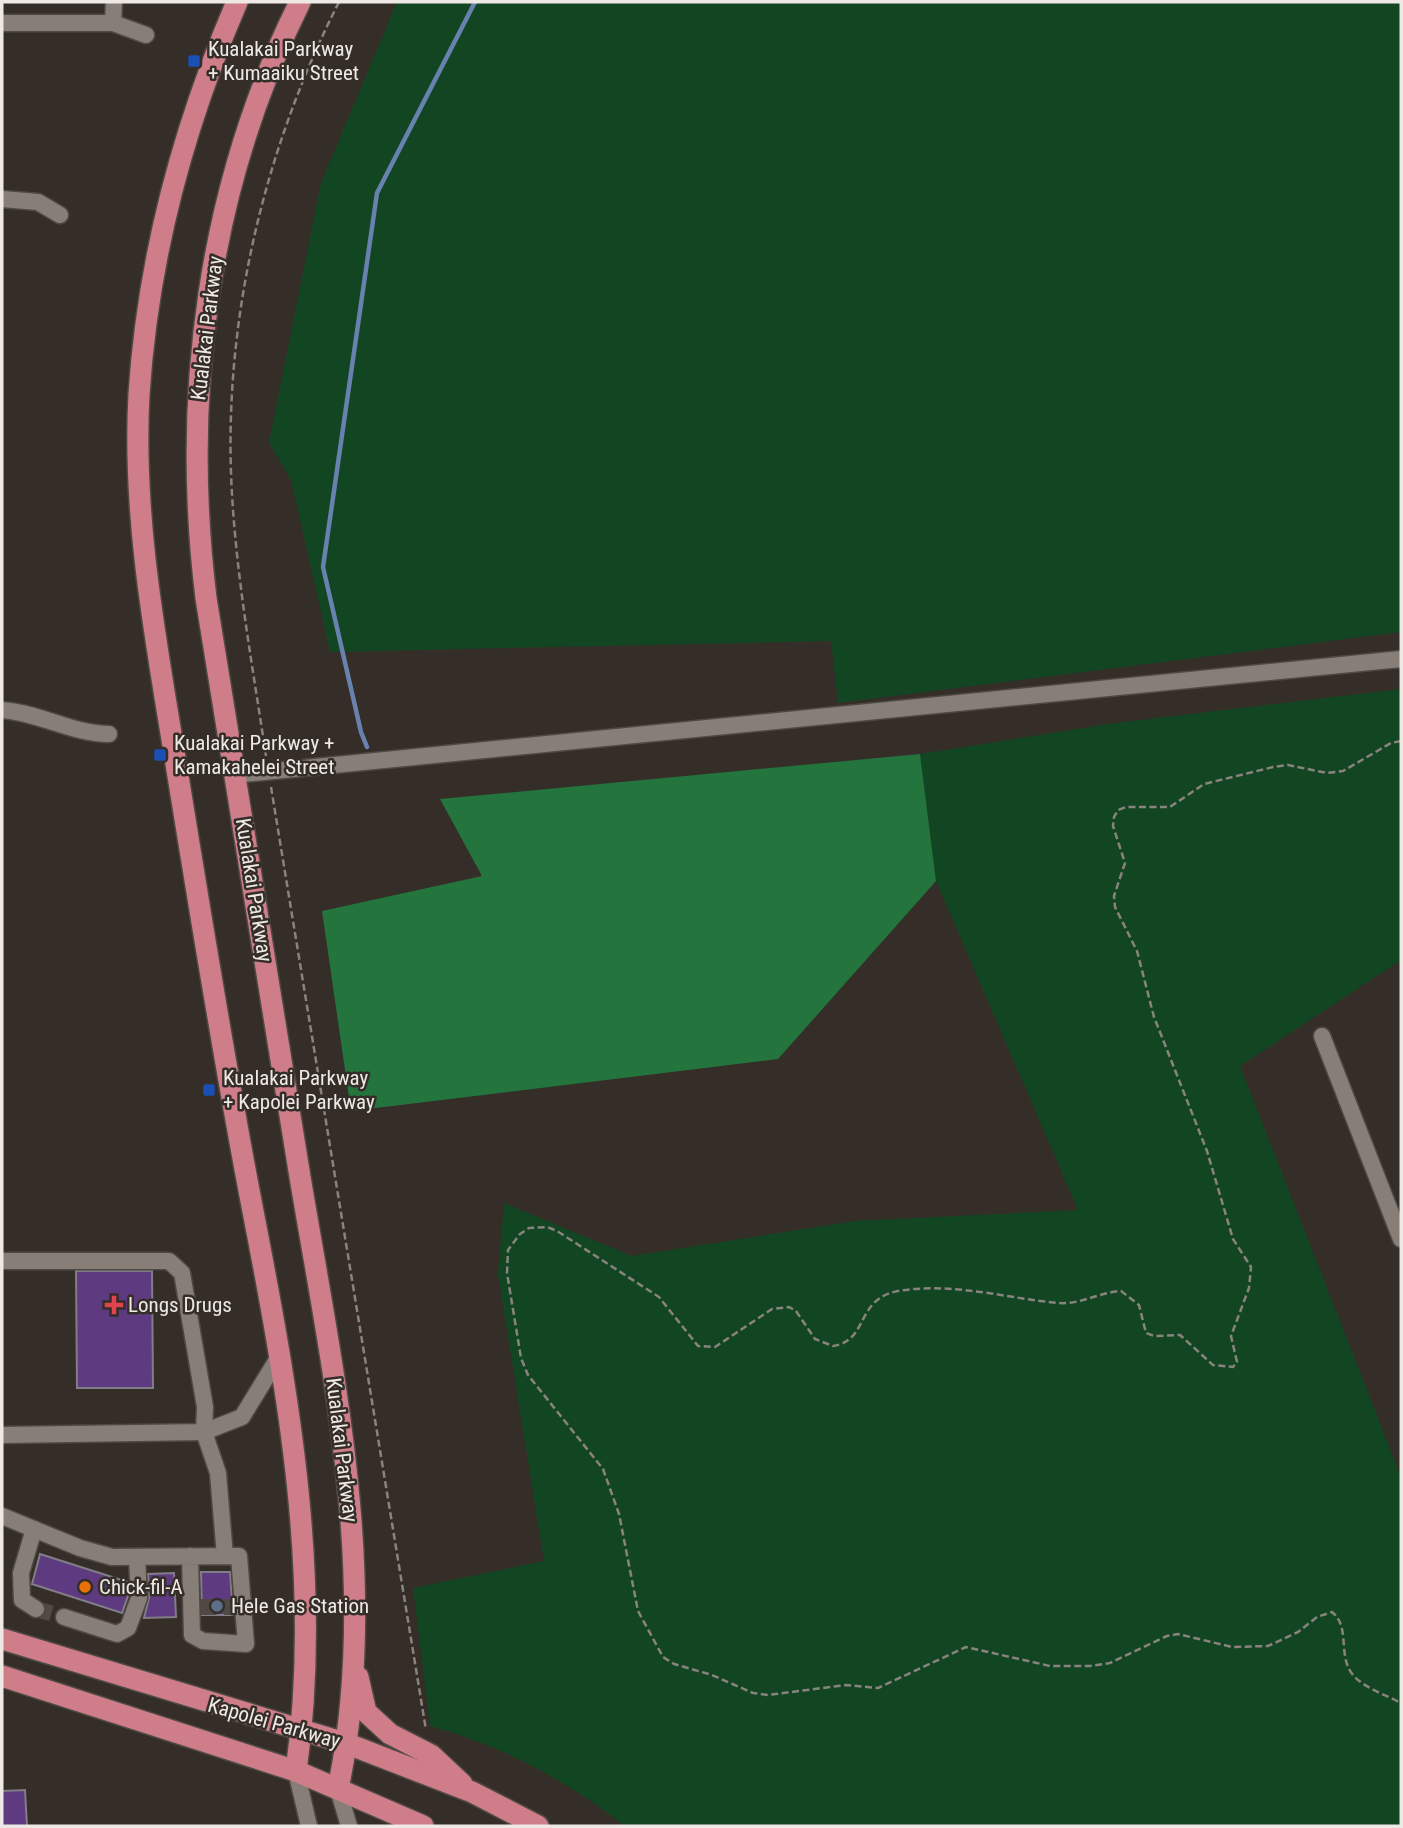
<svg xmlns="http://www.w3.org/2000/svg" width="1403" height="1828" viewBox="0 0 1403 1828" font-family="'Roboto Condensed',sans-serif">
  <style>
    .green { fill: #124622 }
    .forest { fill: #23743d }
    .lines { fill: none; stroke-linecap: round; stroke-linejoin: round }
    .stream { stroke: #6881ae; stroke-width: 4.5 }
    .building { fill: #5e3b80; stroke: #817d86; stroke-width: 2 }
    .minor-tunnel { stroke: #514a44; stroke-width: 16; stroke-dasharray: 16 8; stroke-linecap: butt }
    .minor-casing { stroke: #4f4944; stroke-width: 19 }
    .major-casing { stroke: #4f4944; stroke-width: 24 }
    .path { stroke: #89837e; stroke-width: 2.5; stroke-dasharray: 7 3.5; stroke-linecap: butt }
    .minor { stroke: #877e78; stroke-width: 16 }
    .major { stroke: #ce7d89; stroke-width: 21 }
    .transit-dot { fill: #1a4fb4; stroke: #352e28; stroke-width: 2.5 }
    .health-dot { fill: #e0444e; stroke: #352e28; stroke-width: 2.5 }
    .food-dot { fill: #e8710a; stroke: #352e28; stroke-width: 2.5 }
    .service-dot { fill: #5c6f8a; stroke: #352e28; stroke-width: 2.5 }
    .labels { text-anchor: middle; stroke-width: 5; stroke-linejoin: round; paint-order: stroke }
    .poi-label { font-size: 21px; fill: #eee9e5; stroke: #352e28; text-anchor: start }
    .street-label { font-size: 21px; fill: #eee9e5; stroke: #352e28 }
  </style>
  <rect width="100%" height="100%" fill="#352e28"/>
  <g class="green">
    <polygon points="397,2 1401,2 1401,632 838,703 831,641 330,652 291,480 269,443 321,183"/>
    <path d="M1401 689V960L1240 1066 1401 1477V1826H625C567 1781 501 1745 430 1726L413 1588 544 1561 498 1274 504 1203 632 1256 855 1221 1078 1210 936 881 920 754 1115 723Z"/>
  </g>
  <polygon class="forest" points="920,754 936,881 778,1059 351,1111 322,911 482,876 440,799"/>
  <g class="lines">
    <polyline class="stream" points="367,747 361,732 323,567 377,193 475,2"/>
  </g>
  <g class="building">
    <polygon points="76,1271 152,1271 153,1388 77,1388"/>
    <polygon points="40,1554 128,1582 128,1596 122,1613 32,1584"/>
    <polygon points="201,1572 230,1572 233,1615 202,1615"/>
    <polygon points="174,1573 176,1617 144,1618 149,1598 148,1574"/>
    <polygon points="25,1790 27,1826 2,1826 2,1791"/>
  </g>
  <g class="lines">
    <g class="minor-tunnel">
      <polyline points="200,1607 236,1607"/>
      <polyline points="36,1609 64,1617"/>
    </g>
    <defs>
      <g id="minor">
        <polyline points="2,23 113,23 146,35"/>
        <polyline points="113,23 114,2"/>
        <polyline points="2,199 38,202 60,215"/>
        <path d="M2 710C40 713 73 734 109 734"/>
        <polyline points="234,775 1401,659"/>
        <polyline points="1322,1036 1401,1239"/>
        <polyline points="2,1261 169,1261 182,1273 205,1407 204,1432 2,1435"/>
        <polyline points="2,1516 80,1548 112,1557 239,1556 246,1644 203,1641 192,1635 190,1556"/>
        <polyline points="34,1529 21,1573 22,1600 36,1609"/>
        <polyline points="225,1556 218,1473 204,1432 242,1417 280,1355"/>
        <polyline points="64,1617 117,1634 128,1628 139,1598 137,1557"/>
        <polyline points="296,1771 309,1826"/>
        <polyline points="338,1789 349,1826"/>
      </g>
      <g id="major">
        <path d="M237 2C183 127 148 258 139 394 132 521 157 646 177 770 201 916 224 1062 252 1206 288 1391 323 1582 296 1771"/>
        <path d="M300 2C208 186 181 395 206 598 238 791 269 984 300 1177 334 1379 380 1585 338 1789"/>
        <polyline points="2,1639 348,1744 472,1792 538,1826"/>
        <polyline points="2,1676 296,1771 423,1826"/>
        <polyline points="358,1677 366,1712 390,1734 431,1755 462,1784"/>
      </g>
    </defs>
    <use href="#minor" class="minor-casing"/>
    <use href="#major" class="major-casing"/>
    <g class="path">
      <path d="M1401 741 1391 743 1343 771 1327 773 1288 765 1273 767 1204 784 1170 807H1126L1118 810 1114 817 1113 826 1125 863 1114 896 1115 907 1137 951 1154 1017 1207 1151 1233 1239 1251 1267 1249 1288 1231 1336 1237 1362 1233 1367 1213 1365 1180 1335 1154 1336 1146 1333 1139 1305 1121 1291C1100 1292 1080 1305 1058 1303 1005 1298 953 1282 898 1291 855 1299 869 1341 833 1346L815 1339 796 1311 789 1307 772 1309 715 1347 698 1346 659 1297 557 1231 547 1227 529 1228 520 1234 508 1250 507 1273 521 1358 528 1375 603 1469 619 1514 638 1611 663 1657 674 1664 712 1675 753 1693 768 1695 846 1685 878 1688 966 1647 1050 1666H1090L1110 1663 1167 1636 1178 1634 1232 1647 1268 1646 1298 1632 1317 1617 1332 1612C1351 1627 1337 1656 1353 1675 1364 1688 1386 1695 1401 1703"/>
      <path d="M266 756C253 669 237 582 232 494 222 326 263 151 339 2"/>
      <polyline points="271,787 426,1730"/>
    </g>
    <use href="#minor" class="minor"/>
    <use href="#major" class="major"/>
  </g>
  <g class="transit-dot">
    <rect x="187" y="54" width="14" height="14" rx="3.5"/>
    <rect x="153" y="748" width="14" height="14" rx="3.5"/>
    <rect x="202" y="1083" width="14" height="14" rx="3.5"/>
  </g>
  <path class="health-dot" d="M110.5 1294.5h7v7h7v7h-7v7h-7v-7h-7v-7h7z"/>
  <circle class="food-dot" cx="85" cy="1587" r="7"/>
  <circle class="service-dot" cx="217" cy="1606" r="7"/>
  <g class="labels">
    <g class="poi-label">
      <text x="208" y="56">Kualakai Parkway<tspan x="208" dy="24">+ Kumaaiku Street</tspan></text>
      <text x="174" y="750">Kualakai Parkway +<tspan x="174" dy="24">Kamakahelei Street</tspan></text>
      <text x="223" y="1085">Kualakai Parkway<tspan x="223" dy="24">+ Kapolei Parkway</tspan></text>
      <text x="128" y="1312">Longs Drugs</text>
      <text x="99" y="1594">Chick-fil-A</text>
      <text x="231" y="1613">Hele Gas Station</text>
    </g>
    <g class="street-label">
      <text transform="translate(207 328) rotate(-83)" y="7">Kualakai Parkway</text>
      <text transform="translate(254 890) rotate(81)" y="7">Kualakai Parkway</text>
      <text transform="translate(342 1450) rotate(83)" y="7">Kualakai Parkway</text>
      <text transform="translate(274 1723) rotate(16)" y="7">Kapolei Parkway</text>
    </g>
  </g>
  <rect width="1403" height="1828" fill="none" stroke="#eee9e5" stroke-width="7"/>
</svg>
